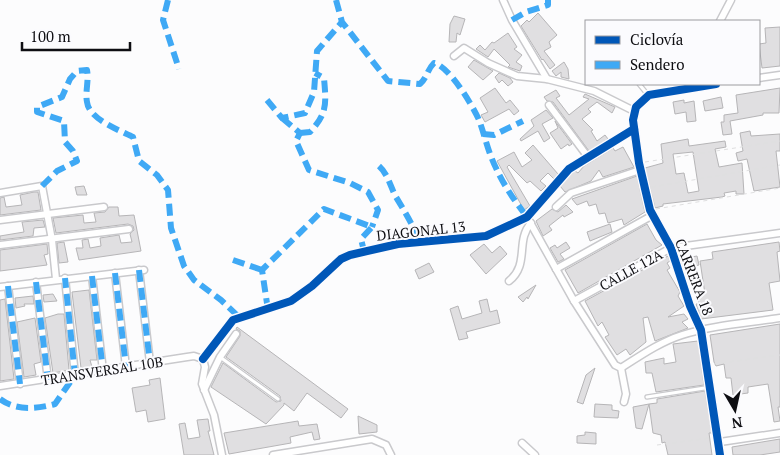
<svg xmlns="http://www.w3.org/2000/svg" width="780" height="455" viewBox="0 0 780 455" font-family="'PT Serif',serif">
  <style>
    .building { fill: #e0dfe1; stroke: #b6b5b7; fill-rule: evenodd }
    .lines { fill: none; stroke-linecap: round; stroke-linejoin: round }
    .lane-casing { stroke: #c9c9cc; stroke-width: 5.5 }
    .street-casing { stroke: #c9c9cc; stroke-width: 9 }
    .path { stroke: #dfdfe0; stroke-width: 1; stroke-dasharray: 4 4; stroke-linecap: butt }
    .lane { stroke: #fff; stroke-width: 3 }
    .street { stroke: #fff; stroke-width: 6 }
    .quiet { stroke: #3fa9f5; stroke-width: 6; stroke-dasharray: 12 6; stroke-linecap: butt }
    .cycleway-casing { stroke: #fbfbfe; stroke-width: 11 }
    .cycleway { stroke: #0057b8; stroke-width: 8 }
    .labels { text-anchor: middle; stroke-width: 4; stroke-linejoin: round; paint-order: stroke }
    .street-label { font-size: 14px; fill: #0e0e12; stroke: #fbfbfe }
  </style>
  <rect width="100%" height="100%" fill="#fcfcfd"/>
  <g class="building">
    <polygon points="538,13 557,35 549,42 551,47 544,51 555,65 550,69 543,59 542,60 521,26 527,20 529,22"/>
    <polygon points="454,16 465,19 460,35 457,33 456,42 449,42 450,24"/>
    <polygon points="780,27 780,66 762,68 759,44 766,43 765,28"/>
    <polygon points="508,33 517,47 514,49 522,55 516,62 522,66 520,71 508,67 510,65 494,49 488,57 476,49 480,45 485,50 492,42 494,43"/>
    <polygon points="474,60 493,71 483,80 468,67"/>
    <polygon points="564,62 568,69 569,79 561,77 561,72 556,76 552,71"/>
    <polygon points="499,73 510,78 513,82 508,86 502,80 499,83 495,77"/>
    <polygon points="495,88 506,103 510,100 519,111 514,115 509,109 485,122 481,115 488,112 480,98"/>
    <polygon points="780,88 779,113 763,113 763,115 730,121 732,134 723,135 721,122 724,122 724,115 738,113 736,95"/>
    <polygon points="556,90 560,96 556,98 569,115 589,99 583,97 585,94 615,107 612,113 597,102 588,109 591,112 582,119 593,130 591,131 597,141 605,135 608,139 589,151 553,102 547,101 544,97"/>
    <polygon points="721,97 723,108 705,111 703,101"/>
    <polygon points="684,100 684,103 694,101 696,121 687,122 686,112 675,114 673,102"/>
    <polygon points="546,110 553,118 542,124 550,138 544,142 538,131 521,141 520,139 534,126 531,120"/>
    <polygon points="555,121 572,144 569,146 568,144 561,149 550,133 558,128"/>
    <polygon points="750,131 751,136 780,134 780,151 776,151 780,187 754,191 747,159 738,161 736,153 743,151 740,133"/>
    <path d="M688 139 689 146 725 141 726 147 715 149 719 167 742 163 744 194H736V191L724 193 725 196 722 197 663 204V206L655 208 645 168 663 163 661 144ZM693 152 699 191 688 193 684 173 676 174 673 154Z"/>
    <polygon points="533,145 558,174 554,179 548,173 540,181 546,186 541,191 530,181 527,183 509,165 507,167 530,206 524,210 497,161 514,152 522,167 532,160 525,153"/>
    <polygon points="623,147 634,167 603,177 599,170 591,181 565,192 560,186 572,173 575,171 578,173 584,166 613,148 615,151"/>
    <polygon points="637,176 645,212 624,225 622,219 608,223 605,213 599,214 596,204 589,206 587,201 577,205 572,199"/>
    <polygon points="84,186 87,195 77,195 75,187"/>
    <polygon points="34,192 38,192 41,210 0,215 0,198 4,197 6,207 22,205 20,195"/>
    <polygon points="566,205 573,212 564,217 563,215 549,226 552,230 543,236 536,221 552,209 558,212"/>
    <polygon points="109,207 118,207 119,216 134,215 141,251 79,260 76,248 83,248 82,240 88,239 90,248 101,246 100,238 119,235 121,243 132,242 130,234 134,230 133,226 128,224 56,233 53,218 83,215 84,223 96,222 94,213 105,212"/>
    <polygon points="43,220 45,227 34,228 33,236 0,240 0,236 24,232 22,222"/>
    <polygon points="610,224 612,232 590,241 587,232"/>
    <polygon points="647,224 656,240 662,245 578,293 565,270"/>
    <polygon points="64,242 68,262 59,263 57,243"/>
    <polygon points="566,242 570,248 560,254 564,259 558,262 550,248 555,245 557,248"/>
    <polygon points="779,242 780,251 777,252 780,281 769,283 773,310 701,319 696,304 699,304 697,295 705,294 700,261 713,259 712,252"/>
    <polygon points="47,244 48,254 44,255 47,265 0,271 0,250"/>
    <polygon points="484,244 492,253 500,246 507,254 486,274 470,255"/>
    <polygon points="668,256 670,261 667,263 670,268 667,270 680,292 678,296 684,306 668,317 684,314 688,319 682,322 688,328 655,341 648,317 643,318 646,342 630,355 626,349 617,355 605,337 609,335 602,322 598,326 585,301"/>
    <polygon points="697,256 699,265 683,268 680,259"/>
    <polygon points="429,263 434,272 419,279 415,270"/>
    <polygon points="536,285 528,299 527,297 523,302 518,297"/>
    <polygon points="89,290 97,360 90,360 92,367 81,368 72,292"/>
    <polygon points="53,294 57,301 44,302 43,295"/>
    <polygon points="33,296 34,304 24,304 25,306 16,308 15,298"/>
    <polygon points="5,299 14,379 0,381 0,300"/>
    <polygon points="487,299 490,312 497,310 500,323 466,332 468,338 459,340 450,309 458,306 462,319 482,313 479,301"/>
    <polygon points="58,314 64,314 69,370 53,373 45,318"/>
    <polygon points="35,318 41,362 34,364 36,375 24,377 17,322"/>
    <polygon points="780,324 780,407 778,407 780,421 774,422 768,384 748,387 748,393 733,395 731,378 726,378 724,364 716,366 714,362 710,335"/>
    <polygon points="237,327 348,409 341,418 307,393 294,411 284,403 284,405 266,424 211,387 223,363 276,402 281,401 280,396 226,357 240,336 240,331 236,329"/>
    <polygon points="698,341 704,385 656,392 652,373 646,373 645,362 664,358 664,364 676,362 673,344"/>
    <polygon points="595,368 583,404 577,402 586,375"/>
    <polygon points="160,378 165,419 148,422 146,410 136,412 132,388 150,385 149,380"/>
    <polygon points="705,391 712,433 709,433 712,455 668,455 665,442 662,443 661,435 653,433 649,404 657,403 657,399"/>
    <polygon points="595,404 612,405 612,410 619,411 618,418 594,417"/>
    <polygon points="649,404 642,429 636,428 633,407"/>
    <polygon points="358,416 377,425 377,432 359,434"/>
    <polygon points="208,419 210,431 208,431 214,455 184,455 179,424 185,423 188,439 200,437 197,420"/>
    <polygon points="298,421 299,426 317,424 320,439 314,440 312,432 290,437 291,443 229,454 224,433"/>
    <polygon points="585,432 596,433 596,444 577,443 577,436 585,435"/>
    <polygon points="780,439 780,452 760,455 733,455 732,447"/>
  </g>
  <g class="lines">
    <defs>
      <g id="lane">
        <polyline points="639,84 648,95"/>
        <polyline points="220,357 278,399"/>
        <polyline points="647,397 711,387"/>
      </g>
      <g id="street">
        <polyline points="503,0 512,20 547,79"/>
        <polyline points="720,21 731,0"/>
        <polyline points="454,56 464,48 488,63 517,76 547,79 594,91 634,111"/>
        <polyline points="759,78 780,75"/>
        <polyline points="716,84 649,95 636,107 633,120 639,163 650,210 671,248 690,306 701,330 720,455"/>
        <polyline points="549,105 588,157"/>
        <polyline points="0,193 42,186 52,240 56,279"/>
        <polyline points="556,207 571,193 640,170"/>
        <polyline points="527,217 574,301 615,365 621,368 626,394 624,402"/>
        <polyline points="0,220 104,207"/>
        <polyline points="0,245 129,229"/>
        <polyline points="556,269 653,215"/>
        <polyline points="139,270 150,363"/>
        <polyline points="115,273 126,367"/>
        <polyline points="92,276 103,371"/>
        <polyline points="65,278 75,375"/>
        <path d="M509 281C530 264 515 241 531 223"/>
        <polyline points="36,282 48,380"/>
        <polyline points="8,286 20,384"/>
        <polyline points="0,287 144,270"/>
        <polyline points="574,301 671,248 780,233"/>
        <polyline points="203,359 233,320 291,301 312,286 341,259 350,255 398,244 486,236 527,217 569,169 634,129"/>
        <polyline points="203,359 205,367 202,384 214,415 222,455"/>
        <path d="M621 368C640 356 660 342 682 335 713 325 748 323 780 318"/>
        <polyline points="0,386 187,357 194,356 203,359"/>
        <polyline points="204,390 220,357 236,334"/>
        <polyline points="720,442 780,433"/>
        <polyline points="522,443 535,455"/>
        <polyline points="273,455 372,439 386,445 391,455"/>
      </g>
    </defs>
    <use href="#lane" class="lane-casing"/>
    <use href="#street" class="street-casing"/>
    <g class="path">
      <polyline points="645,162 780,141"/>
      <polyline points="652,187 780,165"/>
      <polyline points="656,209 780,188"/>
      <polyline points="714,364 780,355"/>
      <polyline points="657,445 710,438"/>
    </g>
    <use href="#lane" class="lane"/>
    <use href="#street" class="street"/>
    <g class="quiet">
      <polyline points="168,0 163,20 179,69"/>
      <path d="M336 0 342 22 388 81 420 84C427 78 427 70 434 63 449 66 473 106 479 120 485 136 488 152 496 168 504 186 515 201 527 217"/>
      <polyline points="512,20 526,12 548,5 548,0"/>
      <polyline points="267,100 282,118 305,113 314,92 317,51 342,22"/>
      <polyline points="282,118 300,133 296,141 309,170 350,183 368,192 378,210 372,227"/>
      <path d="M300 133 310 132C328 113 326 103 324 78L315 73"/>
      <polyline points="483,134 494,135 523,121"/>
      <path d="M379 166C388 174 390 186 396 197 405 212 413 225 420 242"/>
      <path d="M42 186 57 171 77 161 73 151 65 142 64 121 37 112V107L62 97 70 79 77 71 87 70C89 81 85 92 87 102 89 119 119 130 133 137L139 161 157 175 168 190 171 228 184 266 194 280 221 300 239 317"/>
      <polyline points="233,260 262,270"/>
      <polyline points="139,270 150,363"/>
      <polyline points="115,273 126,367"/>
      <polyline points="92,276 103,371"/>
      <polyline points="36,282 48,380"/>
      <polyline points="8,286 20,384"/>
      <polyline points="268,310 262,270 324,209 372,227 361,239 364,251"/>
      <path d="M0 399C16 411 36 409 55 404L75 375 65 278"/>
    </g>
    <defs>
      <g id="cycleway">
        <polyline points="716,84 649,95 636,107 633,120 639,163 650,210 671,248 690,306 701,330 720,455"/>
        <polyline points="203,359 233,320 291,301 312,286 341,259 350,255 398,244 486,236 527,217 569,169 634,129"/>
      </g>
    </defs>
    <use href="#cycleway" class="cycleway-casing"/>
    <use href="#cycleway" class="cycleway"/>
  </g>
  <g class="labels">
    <g class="street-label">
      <text transform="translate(421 231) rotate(-6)" y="5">DIAGONAL 13</text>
      <text transform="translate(631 270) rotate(-29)" y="5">CALLE 12A</text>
      <text transform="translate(694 277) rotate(69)" y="5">CARRERA 18</text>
      <text transform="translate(102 371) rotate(-9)" y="5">TRANSVERSAL 10B</text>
    </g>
  </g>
  <rect x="585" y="20" width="175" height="65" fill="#fbfbfe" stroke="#9c9ca0"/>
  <rect x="595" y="36" width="25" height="8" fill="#0057b8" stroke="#9c9ca0"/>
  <text x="630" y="45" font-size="15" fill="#0e0e12">Ciclovía</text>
  <rect x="595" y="61" width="25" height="8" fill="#3fa9f5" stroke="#9c9ca0"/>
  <text x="630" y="70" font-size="15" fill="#0e0e12">Sendero</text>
  <g transform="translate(735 410) rotate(171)" stroke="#fbfbfe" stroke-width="4" paint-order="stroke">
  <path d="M0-4L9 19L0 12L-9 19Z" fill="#0e0e12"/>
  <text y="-8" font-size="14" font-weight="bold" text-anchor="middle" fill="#0e0e12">N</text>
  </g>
  <path d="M22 42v8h108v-8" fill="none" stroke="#0e0e12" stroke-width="2.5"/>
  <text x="30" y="42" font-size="15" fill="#0e0e12" stroke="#fbfbfe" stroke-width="4" paint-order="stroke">100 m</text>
</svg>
